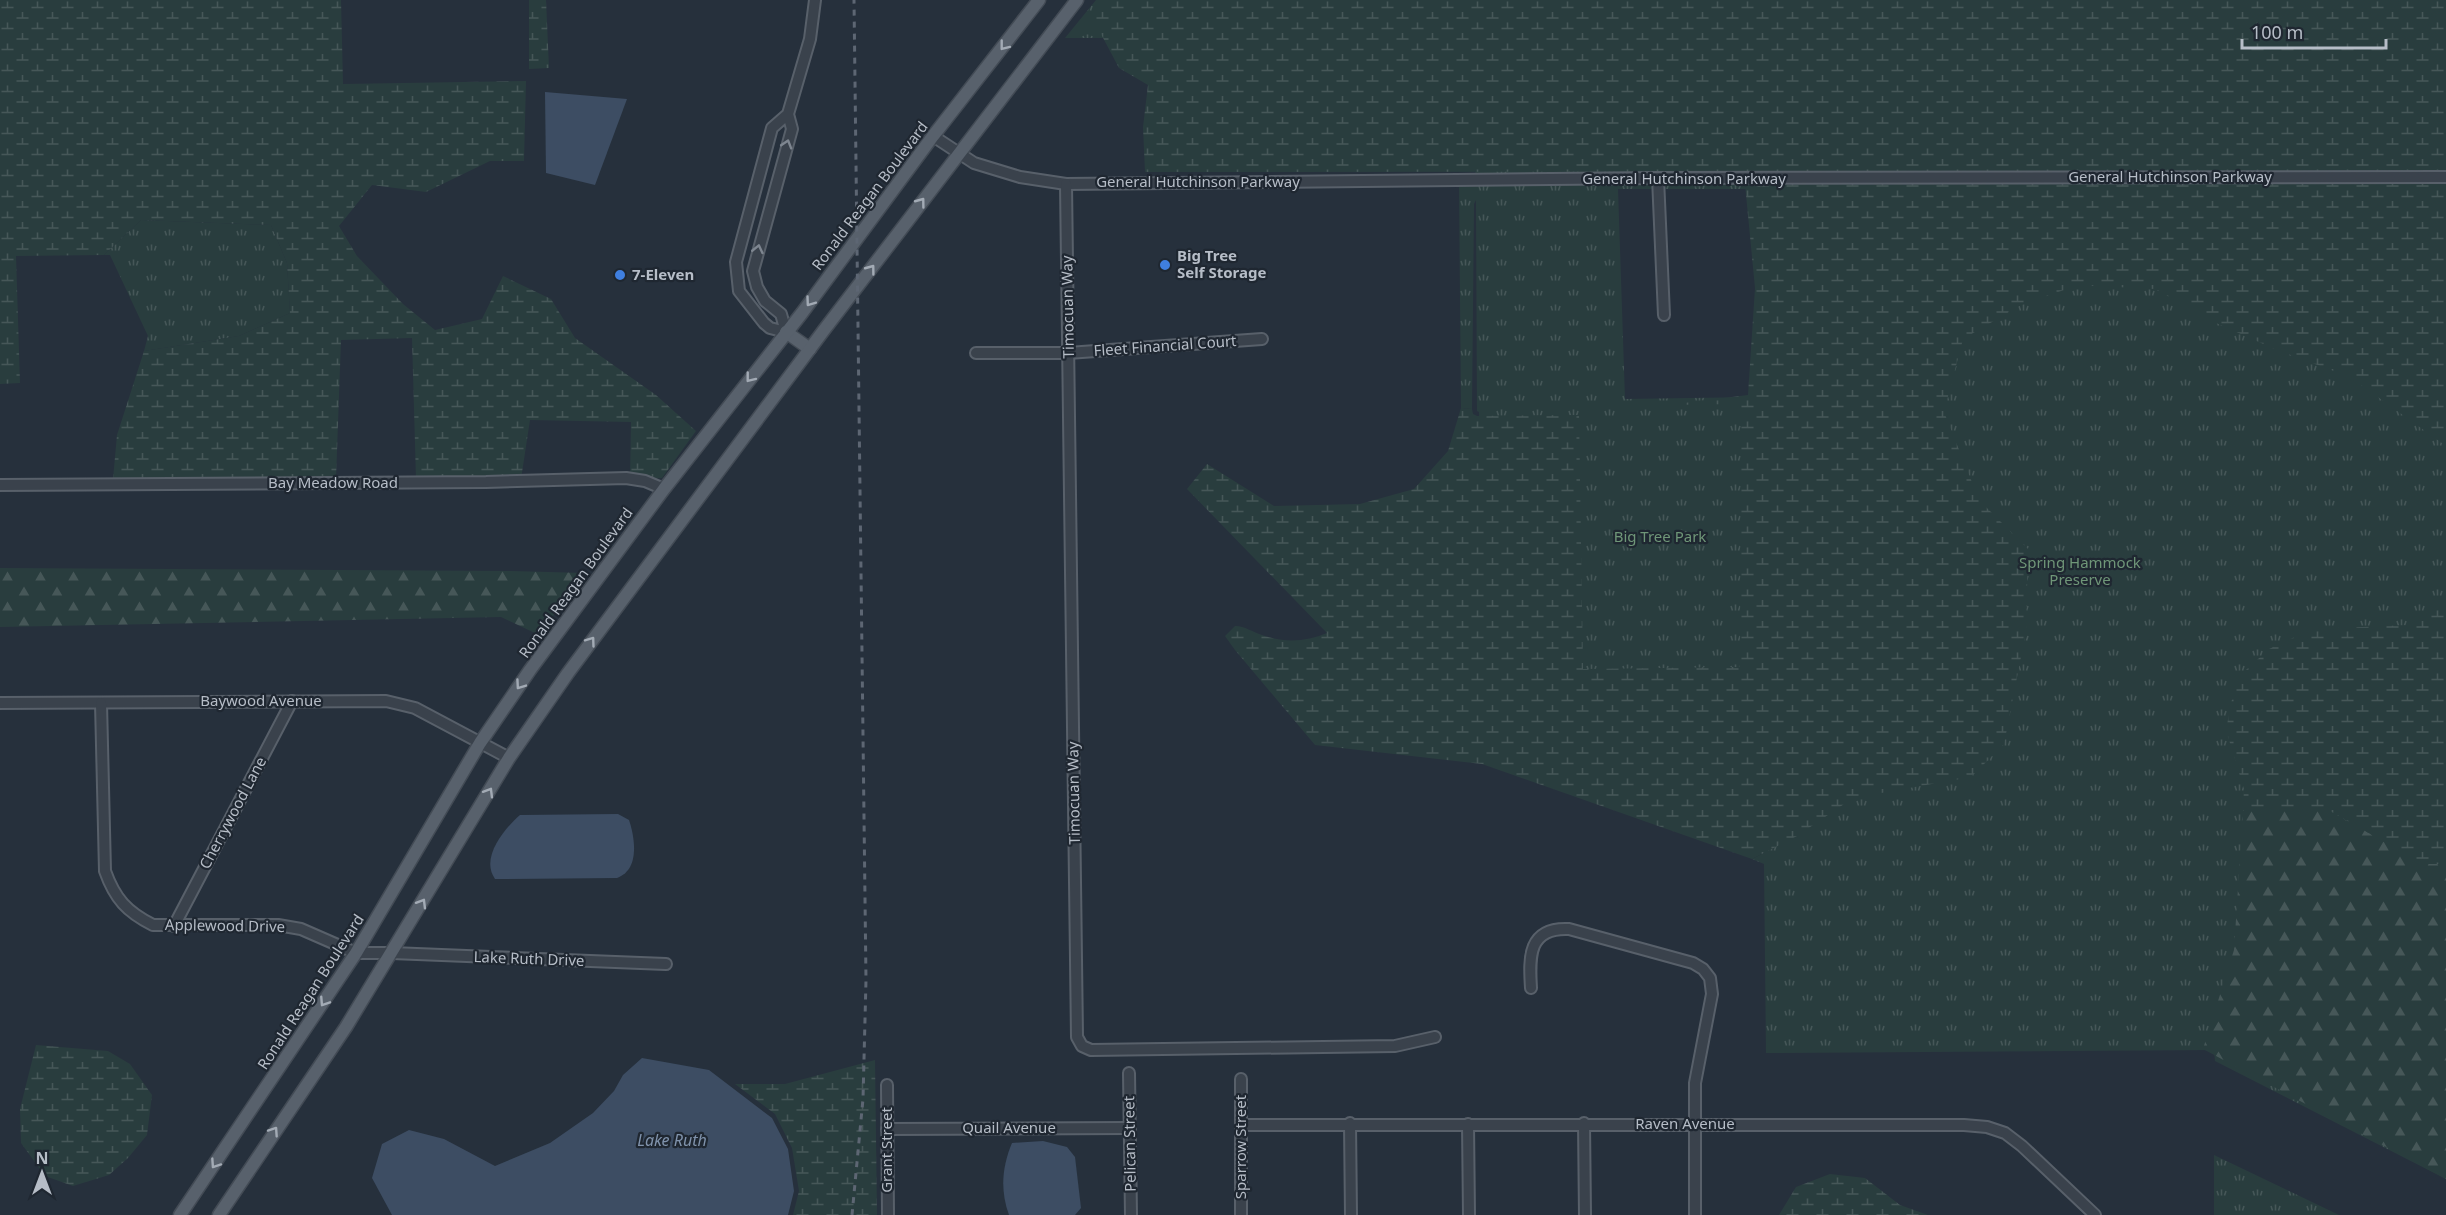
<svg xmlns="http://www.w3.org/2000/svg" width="2446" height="1215" viewBox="0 0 2446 1215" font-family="'Noto Sans',sans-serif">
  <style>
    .grass { fill: url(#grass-tufts); fill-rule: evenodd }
    .forest { fill: url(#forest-firs) }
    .wetland { fill: url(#wetland-marsh) }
    .water { fill: #3d4d63 }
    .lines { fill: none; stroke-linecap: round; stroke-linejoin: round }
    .minor-casing { stroke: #58606a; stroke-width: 14 }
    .major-casing { stroke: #434b55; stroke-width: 15 }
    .minor { stroke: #3a424c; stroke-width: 10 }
    .major { stroke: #58616c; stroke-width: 12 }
    .rail { stroke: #5d6673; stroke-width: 3; stroke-dasharray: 6 6; stroke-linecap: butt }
    .oneway { stroke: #a3abb5 }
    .oneway2 { stroke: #7e8690 }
    .shop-dot { fill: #3f7fe0; stroke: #1f2731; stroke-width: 2 }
    .labels { text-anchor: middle; stroke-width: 4.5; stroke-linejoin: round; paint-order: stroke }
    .street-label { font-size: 15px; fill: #b6bdc7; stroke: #1f2731 }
    .poi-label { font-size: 15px; font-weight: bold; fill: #b6bdc7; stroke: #1f2731; text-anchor: start }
    .park-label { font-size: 15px; fill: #6f9678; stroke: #1f2731 }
    .water-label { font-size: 16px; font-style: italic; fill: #8093ac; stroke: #1f2731 }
  </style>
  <defs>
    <pattern id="grass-tufts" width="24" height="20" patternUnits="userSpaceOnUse" patternTransform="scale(1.5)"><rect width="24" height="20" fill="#293d3e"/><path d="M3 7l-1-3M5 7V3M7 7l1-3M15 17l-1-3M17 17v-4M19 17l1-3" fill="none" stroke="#465758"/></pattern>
    <pattern id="forest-firs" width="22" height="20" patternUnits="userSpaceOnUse" patternTransform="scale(1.5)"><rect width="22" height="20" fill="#293d3e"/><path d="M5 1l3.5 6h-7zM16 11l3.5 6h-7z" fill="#465758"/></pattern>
    <pattern id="wetland-marsh" width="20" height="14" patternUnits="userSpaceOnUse" patternTransform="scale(1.5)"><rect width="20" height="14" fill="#293d3e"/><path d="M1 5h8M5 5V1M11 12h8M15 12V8" fill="none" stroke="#465758"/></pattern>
  </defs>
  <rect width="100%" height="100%" fill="#26303c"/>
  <g class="grass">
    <path d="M1096 0H2446V1179L2215 1061 2214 1050 1766 1053 1764 864 1752 859 1764 853 1485 761 1479 412 1477 411 1476 200 1474 204 1472 409 1461 408 1459 186 1476 185 1475 166 1151 38H1065ZM1618 189H1757V397L1625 399Z"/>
    <polygon points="141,220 271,225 287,263 290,313 239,336 144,351 148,336 110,255 104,255"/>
    <polygon points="2214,1155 2339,1215 2214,1215"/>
  </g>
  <g class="forest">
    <polygon points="0,568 511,571 585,573 539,635 501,617 0,627"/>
    <polygon points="2323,807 2423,864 2446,864 2446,1179 2203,1049 2234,950 2243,811"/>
  </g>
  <g class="wetland">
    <polygon points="0,0 341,0 343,84 526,81 524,161 490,161 426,192 372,185 339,226 357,256 403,304 435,330 482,319 503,276 551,299 575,338 656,395 696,431 662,478 630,480 631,422 530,420 521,479 416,479 412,338 341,340 336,479 113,479 117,435 144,351 239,336 290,313 287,263 271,225 141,220 104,255 16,256 20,383 0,384"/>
    <polygon points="529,0 546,0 549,68 529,69"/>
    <polygon points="1107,0 2446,0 2446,171 1145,172 1143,127 1148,85 1119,68 1093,19"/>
    <path d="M2446 182V446L2350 377 2277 350 2216 323 2155 289 2078 285 2021 305 1963 339 1944 412 1979 500 2028 549 2026 631 2004 744 1971 777 1853 798 1797 836 1752 859 1482 764 1315 745 1235 650 1225 636 1235 626C1245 626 1252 632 1262 635 1284 643 1306 642 1327 633L1187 489 1207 464 1274 506 1360 504 1414 489 1448 451 1461 408 1472 409 1473 414 1477 416 1579 415 1583 669 1738 667 1740 666 1741 408 1737 404 1668 405 1748 395 1755 288 1745 184Z"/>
    <polygon points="2446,600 2446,864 2423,864 2323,807 2243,811 2244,789 2226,730 2236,679 2269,649 2312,629 2412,625"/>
    <polygon points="36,1045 108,1051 130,1064 152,1095 147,1135 128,1158 109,1175 73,1186 45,1176 21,1143 20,1109"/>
    <polygon points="875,1060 877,1215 793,1215 799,1191 792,1148 775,1114 735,1084 785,1084"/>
    <polygon points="1830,1174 1865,1178 1900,1205 1928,1215 1779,1215 1796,1187"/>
  </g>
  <g class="water">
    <polygon points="545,92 627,99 595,185 546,173"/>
    <path d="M618 814 629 820C635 838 640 870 617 878L495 879C480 858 504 829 520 815Z"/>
    <polygon points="642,1058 709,1070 772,1118 788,1149 794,1191 788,1215 392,1215 372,1178 382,1144 409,1130 444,1139 495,1166 550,1143 593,1113 614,1091 623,1075"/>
    <path d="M1043 1141 1067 1147 1075 1157 1081 1208 1075 1215H1009C1000 1190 1002 1167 1012 1143Z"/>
  </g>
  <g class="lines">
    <defs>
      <g id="minor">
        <polyline points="788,114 772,128 736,262 739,291 764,323 770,328 786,332 781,314 765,301 757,287 753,271 792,129 788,114 810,39 815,0"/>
        <polyline points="933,136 974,163 1020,177 1066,184 1658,178 2446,177"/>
        <polyline points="1658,178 1664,315"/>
        <polyline points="1066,184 1077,1037 1082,1046 1091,1050 1395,1046 1435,1037"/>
        <polyline points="976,353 1068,353 1262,339"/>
        <polyline points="0,485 486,482 626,478 645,481 664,489"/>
        <polyline points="0,703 386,701 415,708 509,758"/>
        <path d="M101 703 105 871C115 899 127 912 153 925H278L301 929 356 953H392L666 964"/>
        <polyline points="174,926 292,701"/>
        <path d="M1531 988C1529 957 1528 927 1569 929L1693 963 1703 969 1710 978 1712 994 1695 1083V1215"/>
        <polyline points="1129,1073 1131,1215"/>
        <polyline points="1241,1079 1241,1215"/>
        <polyline points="887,1085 888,1215"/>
        <polyline points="1350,1123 1351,1215"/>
        <polyline points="1584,1123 1585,1215"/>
        <polyline points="1468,1124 1469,1215"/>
        <polyline points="1241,1125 1964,1125 1987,1127 2005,1133 2022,1146 2095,1215"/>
        <polyline points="887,1129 1130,1128"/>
      </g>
      <g id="major">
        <polyline points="786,332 810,349"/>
        <polyline points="180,1215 356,953 480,743 530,670 664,489 802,313 933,136 1039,0"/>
        <polyline points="219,1215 346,1027 509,758 568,673 824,330 1077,0"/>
      </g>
    </defs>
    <use href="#minor" class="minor-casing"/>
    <use href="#major" class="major-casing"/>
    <use href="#minor" class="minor"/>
    <use href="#major" class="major"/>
    <polyline class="rail" points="852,1215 863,1099 866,980 854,0"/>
  </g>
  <defs><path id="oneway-chevron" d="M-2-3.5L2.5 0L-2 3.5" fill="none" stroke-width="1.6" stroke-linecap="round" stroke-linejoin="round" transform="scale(1.5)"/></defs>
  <g class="oneway">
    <use href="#oneway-chevron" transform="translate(1004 46) rotate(128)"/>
    <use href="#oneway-chevron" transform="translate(921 202) rotate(-53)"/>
    <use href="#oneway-chevron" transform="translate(871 269) rotate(-53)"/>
    <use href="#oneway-chevron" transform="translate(810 302) rotate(126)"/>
    <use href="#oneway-chevron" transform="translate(750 378) rotate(128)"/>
    <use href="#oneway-chevron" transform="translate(591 641) rotate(-54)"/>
    <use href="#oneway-chevron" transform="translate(520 685) rotate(125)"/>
    <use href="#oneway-chevron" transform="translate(489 792) rotate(-59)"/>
    <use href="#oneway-chevron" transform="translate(422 903) rotate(-59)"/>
    <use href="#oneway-chevron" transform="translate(324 1002) rotate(123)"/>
    <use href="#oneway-chevron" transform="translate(274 1131) rotate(-56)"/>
    <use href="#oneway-chevron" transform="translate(215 1164) rotate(124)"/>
  </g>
  <g class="oneway2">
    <use href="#oneway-chevron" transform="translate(787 144) rotate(-73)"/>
    <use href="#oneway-chevron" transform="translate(758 249) rotate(-77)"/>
  </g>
  <g class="shop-dot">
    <circle cx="1165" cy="265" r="6"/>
    <circle cx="620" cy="275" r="6"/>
  </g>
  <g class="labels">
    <g class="street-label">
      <text x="2170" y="182">General Hutchinson Parkway</text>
      <text x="1684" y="184">General Hutchinson Parkway</text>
      <text x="1198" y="187">General Hutchinson Parkway</text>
      <text transform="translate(870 196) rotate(-53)" y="5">Ronald Reagan Boulevard</text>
      <text transform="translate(1068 307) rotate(-91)" y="5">Timocuan Way</text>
      <text transform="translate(1165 346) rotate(-4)" y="5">Fleet Financial Court</text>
      <text x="333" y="488">Bay Meadow Road</text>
      <text transform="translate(576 583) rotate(-54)" y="5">Ronald Reagan Boulevard</text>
      <text x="261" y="706">Baywood Avenue</text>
      <text transform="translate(1074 793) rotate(-91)" y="5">Timocuan Way</text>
      <text transform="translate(233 813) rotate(-62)" y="5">Cherrywood Lane</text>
      <text transform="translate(225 926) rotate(1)" y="5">Applewood Drive</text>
      <text transform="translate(529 959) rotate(2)" y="5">Lake Ruth Drive</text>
      <text transform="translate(311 992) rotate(-57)" y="5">Ronald Reagan Boulevard</text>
      <text x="1685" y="1129">Raven Avenue</text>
      <text x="1009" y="1133">Quail Avenue</text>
      <text transform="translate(1130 1144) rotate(-91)" y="5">Pelican Street</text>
      <text transform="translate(1241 1147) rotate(-90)" y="5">Sparrow Street</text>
      <text transform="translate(887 1150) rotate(-90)" y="5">Grant Street</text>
    </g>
    <g class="poi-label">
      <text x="1177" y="261">Big Tree<tspan x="1177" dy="17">Self Storage</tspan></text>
      <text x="632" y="280">7-Eleven</text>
    </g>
    <g class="park-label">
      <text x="1660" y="542">Big Tree Park</text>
      <text x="2080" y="568">Spring Hammock<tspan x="2080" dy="17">Preserve</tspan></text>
    </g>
    <g class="water-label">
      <text x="672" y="1146">Lake Ruth</text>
    </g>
  </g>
  <g transform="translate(42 1173)" stroke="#1f2731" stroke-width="4.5" paint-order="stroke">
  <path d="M0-4.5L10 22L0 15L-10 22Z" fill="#b6bdc7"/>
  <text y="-9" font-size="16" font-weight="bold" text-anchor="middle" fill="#b6bdc7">N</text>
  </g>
  <path d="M2242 39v9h144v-9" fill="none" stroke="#b6bdc7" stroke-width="3"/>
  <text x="2251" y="39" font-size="18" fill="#b6bdc7" stroke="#1f2731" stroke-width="4.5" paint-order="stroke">100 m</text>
</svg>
